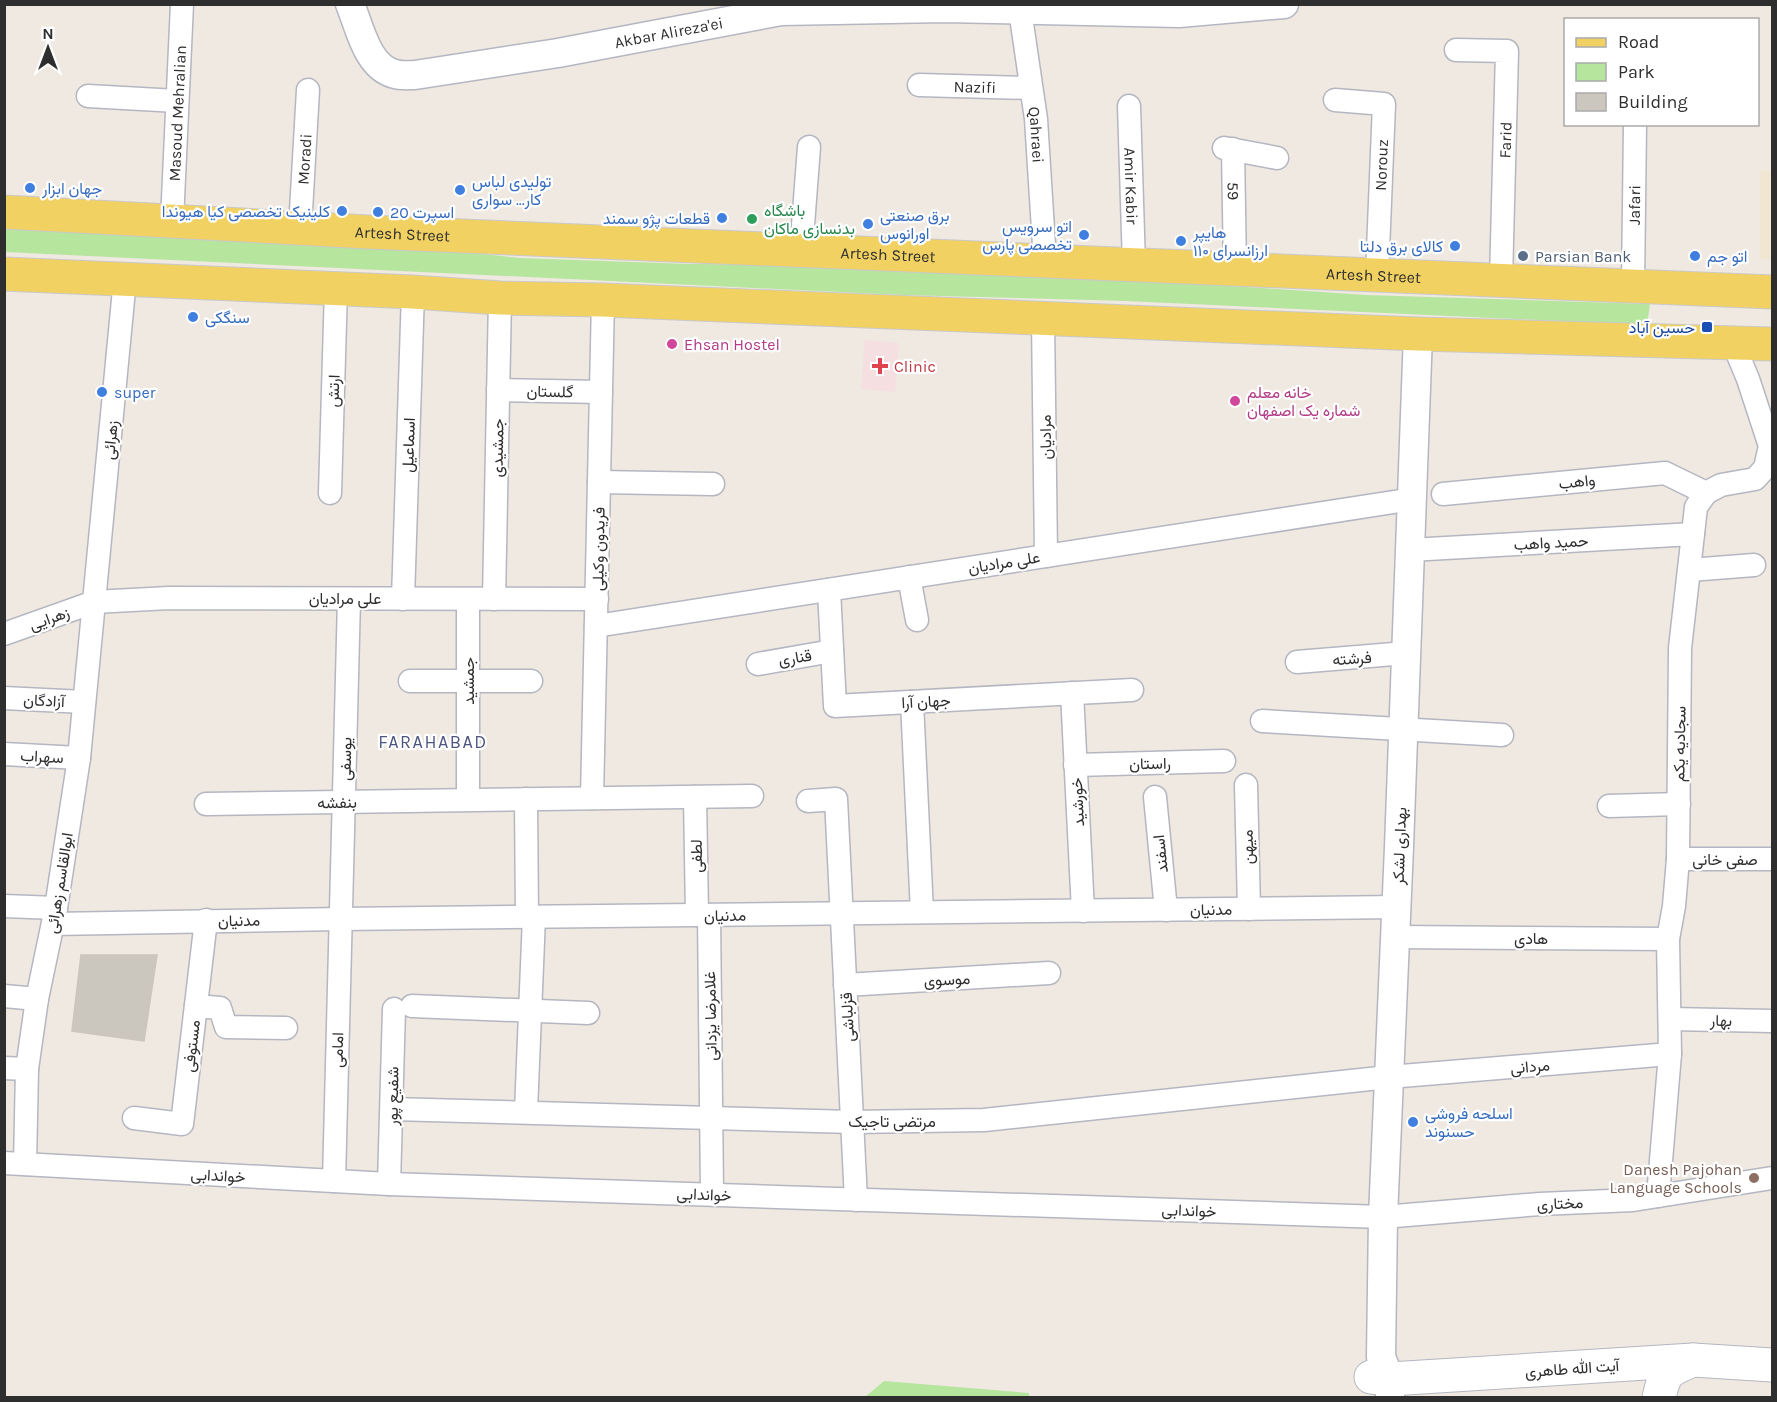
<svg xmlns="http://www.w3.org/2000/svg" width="1777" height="1402" viewBox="0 0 1777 1402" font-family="Karla,Vazirmatn,sans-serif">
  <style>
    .education { fill: #f0e6d1 }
    .medical { fill: #f5dfe0 }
    .green { fill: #b6e59e }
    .building { fill: #cbc7bf; stroke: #cbc5ba; stroke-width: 1.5 }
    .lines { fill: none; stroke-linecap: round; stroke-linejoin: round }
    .minor-casing { stroke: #b4b7c1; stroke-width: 25 }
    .tertiary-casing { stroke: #b4b7c1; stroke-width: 31 }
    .secondary-casing { stroke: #b4b7c1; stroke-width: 35 }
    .primary-casing { stroke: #c9c9c9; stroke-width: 35 }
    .minor { stroke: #fff; stroke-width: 22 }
    .tertiary { stroke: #fff; stroke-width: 28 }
    .secondary { stroke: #fff; stroke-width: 33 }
    .primary { stroke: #f2d163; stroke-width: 33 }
    .shop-dot { fill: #3f7fe0; stroke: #fff; stroke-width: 2 }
    .leisure-dot { fill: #2e9e5b; stroke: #fff; stroke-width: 2 }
    .service-dot { fill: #5c6f8a; stroke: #fff; stroke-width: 2 }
    .transit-dot { fill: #1a4fb4; stroke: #fff; stroke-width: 2 }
    .hotel-dot { fill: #d1479c; stroke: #fff; stroke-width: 2 }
    .health-dot { fill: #e0444e; stroke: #fff; stroke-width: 2 }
    .education-dot { fill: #8d6e63; stroke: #fff; stroke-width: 2 }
    .labels { text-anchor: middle; stroke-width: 4.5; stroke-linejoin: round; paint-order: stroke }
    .street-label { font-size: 16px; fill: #2e2e2e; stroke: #fff }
    .shop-label { font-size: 16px; fill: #366cbe; stroke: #fff; text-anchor: start }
    .leisure-label { font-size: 16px; fill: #27864d; stroke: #fff; text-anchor: start }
    .service-label { font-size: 16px; fill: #4e5e75; stroke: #fff; text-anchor: start }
    .transit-label { font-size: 16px; fill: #164399; stroke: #fff; text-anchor: end }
    .hotel-label { font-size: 16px; fill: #b23c85; stroke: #fff; text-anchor: start }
    .health-label { font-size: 16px; fill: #be3a42; stroke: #fff; text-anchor: start }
    .education-label { font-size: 16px; fill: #785e54; stroke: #fff; text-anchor: end }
    .neighbourhood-label { font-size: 18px; letter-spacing: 1.5px; fill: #4d5680; stroke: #fff }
  </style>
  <rect width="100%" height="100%" fill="#efe9e1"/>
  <polygon class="education" points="1760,170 1772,171 1772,259 1760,259"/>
  <polygon class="medical" points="865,340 899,343 895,392 861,389"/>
  <g class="green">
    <polygon points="5,229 419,247 520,258 690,264 815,265 1172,282 1366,295 1650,304 1647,325 1126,301 902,295 5,252"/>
    <polygon points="884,1381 1029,1393 1029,1397 865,1397"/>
  </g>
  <polygon class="building" points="81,955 157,955 144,1041 72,1031"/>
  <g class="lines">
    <defs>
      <g id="minor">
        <path id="s1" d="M1020 10 1036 119 1045 261"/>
        <polyline points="1456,50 1507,51 1501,280"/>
        <path id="s2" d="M919 85 1031 88"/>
        <polyline points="88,96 177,101"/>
        <polyline points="1335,100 1384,104 1377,275"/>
        <path id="s3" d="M1129 106 1134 265"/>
        <polyline points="1224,148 1277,158"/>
        <path id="s4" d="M1233 149 1235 269"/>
        <path id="s5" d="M172 221 182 4"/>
        <path id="s6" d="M300 228 308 90"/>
        <polyline points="801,251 809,147"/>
        <path id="s7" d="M1633 286 1635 124"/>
        <polyline points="1043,319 1046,556"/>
        <polyline points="498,390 601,392"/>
        <polyline points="599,482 713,484"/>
        <polyline points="330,493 336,288"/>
        <polyline points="1443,494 1665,473 1706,493"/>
        <polyline points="1410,550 1693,534"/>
        <polyline points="1690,570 1754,565"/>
        <polyline points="909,577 917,620"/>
        <polyline points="829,590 835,706 1132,690"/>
        <polyline points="403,599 413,292"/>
        <polyline points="494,599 500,298"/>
        <polyline points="596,626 1413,499"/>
        <polyline points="4,634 94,602 169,598 597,599"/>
        <polyline points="1297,662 1406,653"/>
        <polyline points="758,664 832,651"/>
        <polyline points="410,681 531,681"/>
        <polyline points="1072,693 1083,911"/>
        <polyline points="4,698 84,702"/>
        <polyline points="912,702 922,912"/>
        <polyline points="1262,721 1502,735"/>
        <polyline points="4,754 79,758"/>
        <polyline points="1075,765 1224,761"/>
        <polyline points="1246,785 1249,909"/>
        <polyline points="695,797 697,915"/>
        <polyline points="1155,797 1166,910"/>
        <polyline points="592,798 603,300"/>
        <polyline points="468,799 468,599"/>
        <polyline points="526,799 527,917"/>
        <polyline points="808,801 836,799 856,1200"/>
        <polyline points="206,804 752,796"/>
        <polyline points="1609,806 1679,804"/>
        <polyline points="1678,859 1772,859"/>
        <polyline points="4,906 56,908"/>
        <polyline points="709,915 712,1194"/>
        <polyline points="53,924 341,919 1397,907"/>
        <polyline points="1395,937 1668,939"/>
        <polyline points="845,985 1049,973"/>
        <polyline points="4,996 37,999"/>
        <polyline points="196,1006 220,1008 226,1027 286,1028"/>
        <polyline points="412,1006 588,1013"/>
        <polyline points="1670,1019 1772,1021"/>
        <polyline points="4,1068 27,1069"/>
        <polyline points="392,1109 852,1122 984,1120 1389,1077 1670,1054"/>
        <polyline points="526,1111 534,917"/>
        <polyline points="134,1118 182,1124 206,920"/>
        <polyline points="4,1163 389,1184 1383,1217 1540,1204 1633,1200 1772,1178"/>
        <polyline points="25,1164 27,1069 37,999 56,908 79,758 125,279"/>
        <polyline points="334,1181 349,599"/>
        <polyline points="389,1184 394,1009"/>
        <polyline points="1658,1196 1670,1054 1668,939 1674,906 1678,859 1680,648 1693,534 1696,507 1706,493 1721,485 1755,479 1765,468 1770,446 1748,379 1733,343"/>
      </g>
      <g id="tertiary">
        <path id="s8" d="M350 4C360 28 367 67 395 74 401 76 409 75 415 75L558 53 781 11 944 8 1179 13 1284 4"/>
        <polyline points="1390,1398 1390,1379 1381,1357 1383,1217 1399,847 1418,334"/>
      </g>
      <g id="secondary">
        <polyline points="1371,1377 1390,1379 1693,1360 1772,1365"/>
        <path d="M1659 1398C1665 1370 1668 1371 1693 1360"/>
      </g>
      <g id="primary">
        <path id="s9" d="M4 212 368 232 1772 292"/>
        <polyline points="4,274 413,292 500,298 603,300 1418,334 1772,344"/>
      </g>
    </defs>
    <use href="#minor" class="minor-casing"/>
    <use href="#tertiary" class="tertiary-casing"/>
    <use href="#secondary" class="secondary-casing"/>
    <use href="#primary" class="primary-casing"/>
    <use href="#minor" class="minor"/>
    <use href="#tertiary" class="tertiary"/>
    <use href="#secondary" class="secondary"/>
    <use href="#primary" class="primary"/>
  </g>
  <g class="shop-dot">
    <circle cx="30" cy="188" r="6"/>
    <circle cx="460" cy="190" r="6"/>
    <circle cx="342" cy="211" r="6"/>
    <circle cx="378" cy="212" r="6"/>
    <circle cx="722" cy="218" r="6"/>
    <circle cx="868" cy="224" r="6"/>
    <circle cx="1084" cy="235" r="6"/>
    <circle cx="1181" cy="241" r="6"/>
    <circle cx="1455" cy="246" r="6"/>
    <circle cx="1695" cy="256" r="6"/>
    <circle cx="193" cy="317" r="6"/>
    <circle cx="102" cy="392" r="6"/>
    <circle cx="1413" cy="1122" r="6"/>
  </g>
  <circle class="leisure-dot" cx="752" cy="219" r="6"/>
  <circle class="service-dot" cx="1523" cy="256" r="6"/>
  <rect class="transit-dot" x="1701" y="321" width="12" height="12" rx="3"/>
  <g class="hotel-dot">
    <circle cx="672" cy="344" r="6"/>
    <circle cx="1235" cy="401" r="6"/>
  </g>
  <path class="health-dot" d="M877 357h6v6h6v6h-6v6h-6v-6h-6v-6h6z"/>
  <circle class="education-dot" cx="1754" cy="1178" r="6"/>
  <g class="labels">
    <g class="street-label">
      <text dy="6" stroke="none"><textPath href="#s8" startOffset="364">Akbar Alireza'ei</textPath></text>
      <text dy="6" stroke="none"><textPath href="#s2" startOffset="56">Nazifi</textPath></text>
      <text dy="6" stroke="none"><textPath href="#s5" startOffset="108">Masoud Mehralian</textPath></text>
      <text dy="6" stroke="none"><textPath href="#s1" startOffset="126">Qahraei</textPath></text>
      <text transform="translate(1505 140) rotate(-88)" y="6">Farid</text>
      <text dy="6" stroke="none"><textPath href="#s6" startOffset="69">Moradi</textPath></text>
      <text transform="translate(1381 165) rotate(-88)" y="6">Norouz</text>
      <text dy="6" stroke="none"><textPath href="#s3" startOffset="80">Amir Kabir</textPath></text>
      <text dy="6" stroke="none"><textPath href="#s4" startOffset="42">59</textPath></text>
      <text dy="6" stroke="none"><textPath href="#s7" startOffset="81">Jafari</textPath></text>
      <text dy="6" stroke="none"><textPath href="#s9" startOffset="399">Artesh Street</textPath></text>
      <text dy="6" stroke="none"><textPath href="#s9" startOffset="885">Artesh Street</textPath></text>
      <text dy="6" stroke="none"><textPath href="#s9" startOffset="1371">Artesh Street</textPath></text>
      <text transform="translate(333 391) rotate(-88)" y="6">ارتش</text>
      <text transform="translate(550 391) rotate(1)" y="6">گلستان</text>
      <text transform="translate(1045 437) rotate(-91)" y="6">مرادیان</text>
      <text transform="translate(110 440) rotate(-84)" y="6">زهرائی</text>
      <text transform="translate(408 445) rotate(-88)" y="6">اسماعیل</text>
      <text transform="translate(497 448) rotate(-89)" y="6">جمشیدی</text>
      <text transform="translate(1577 481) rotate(-6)" y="6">واهب</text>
      <text transform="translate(1551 542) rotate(-3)" y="6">حمید واهب</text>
      <text transform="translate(598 549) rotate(-89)" y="6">فریدون وکیلی</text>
      <text transform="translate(1004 562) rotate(-9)" y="6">علی مرادیان</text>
      <text x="345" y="604">علی مرادیان</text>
      <text transform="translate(49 618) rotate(-20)" y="6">زهرایی</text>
      <text transform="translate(795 657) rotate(-9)" y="6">قناری</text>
      <text transform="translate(1352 658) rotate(-4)" y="6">فرشته</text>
      <text transform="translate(468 681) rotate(-90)" y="6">جمشید</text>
      <text transform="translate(44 700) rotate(3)" y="6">آزادگان</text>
      <text transform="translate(926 701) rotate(-3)" y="6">جهان آرا</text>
      <text transform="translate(1679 744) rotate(-89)" y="6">سجادیه یکم</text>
      <text transform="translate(42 756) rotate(3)" y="6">سهراب</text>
      <text transform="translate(345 759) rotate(-89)" y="6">یوسفی</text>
      <text transform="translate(1150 763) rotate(-1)" y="6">راستان</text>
      <text transform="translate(337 802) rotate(-1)" y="6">بنفشه</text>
      <text transform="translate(1077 802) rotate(-93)" y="6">خورشید</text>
      <text transform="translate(1399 846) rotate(-88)" y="6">بهداری لشکر</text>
      <text transform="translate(1247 847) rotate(-91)" y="6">میهن</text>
      <text transform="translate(1160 854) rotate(-96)" y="6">اسفند</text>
      <text transform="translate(696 856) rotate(-91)" y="6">لطفی</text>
      <text x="1725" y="865">صفی خانی</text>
      <text transform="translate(59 883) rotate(-81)" y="6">ابوالقاسم زهرائی</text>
      <text transform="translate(1211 909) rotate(-1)" y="6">مدنیان</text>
      <text transform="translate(725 915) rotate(-1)" y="6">مدنیان</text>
      <text transform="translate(239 920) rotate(-1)" y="6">مدنیان</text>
      <text x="1531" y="944">هادی</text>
      <text transform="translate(947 979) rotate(-3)" y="6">موسوی</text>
      <text transform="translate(710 1016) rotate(-91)" y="6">غلامرضا یزدانی</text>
      <text transform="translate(847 1017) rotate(-93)" y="6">قزلباشی</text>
      <text transform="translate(1721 1020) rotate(1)" y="6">بهار</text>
      <text transform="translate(191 1046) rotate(-83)" y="6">مستوفی</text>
      <text transform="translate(337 1050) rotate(-89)" y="6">امامی</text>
      <text transform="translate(1530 1066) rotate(-5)" y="6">مردانی</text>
      <text transform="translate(392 1096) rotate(-89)" y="6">شفیع پور</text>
      <text x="892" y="1127">مرتضی تاجیک</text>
      <text transform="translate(218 1175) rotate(3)" y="6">خواندابی</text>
      <text transform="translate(704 1194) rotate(2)" y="6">خواندابی</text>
      <text transform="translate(1560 1203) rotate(-3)" y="6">مختاری</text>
      <text transform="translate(1189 1210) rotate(2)" y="6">خواندابی</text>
      <text transform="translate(1572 1368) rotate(-4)" y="6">آیت الله طاهری</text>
    </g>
    <g class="shop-label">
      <text x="472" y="187">تولیدی لباس<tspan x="472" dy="18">کار... سواری</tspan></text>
      <text x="42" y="194">جهان ابزار</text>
      <text x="330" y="217" text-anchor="end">کلینیک تخصصی کیا هیوندا</text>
      <text x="390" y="218">اسپرت 20</text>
      <text x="880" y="221">برق صنعتی<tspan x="880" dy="18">اورانوس</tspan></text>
      <text x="710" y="224" text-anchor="end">قطعات پژو سمند</text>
      <text x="1072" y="232" text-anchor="end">اتو سرویس<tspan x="1072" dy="18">تخصصی پارس</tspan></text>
      <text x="1193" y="238">هایپر<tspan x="1193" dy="18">ارزانسرای ۱۱۰</tspan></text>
      <text x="1443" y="252" text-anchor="end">کالای برق دلتا</text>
      <text x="1707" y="262">اتو جم</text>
      <text x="205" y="323">سنگکی</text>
      <text x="114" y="398">super</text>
      <text x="1425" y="1119">اسلحه فروشی<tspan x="1425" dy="18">حسنوند</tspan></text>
    </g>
    <g class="leisure-label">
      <text x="764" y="216">باشگاه<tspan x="764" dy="18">بدنسازی ماکان</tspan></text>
    </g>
    <g class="service-label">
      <text x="1535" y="262">Parsian Bank</text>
    </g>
    <g class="transit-label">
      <text x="1695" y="333">حسین آباد</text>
    </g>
    <g class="hotel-label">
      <text x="684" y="350">Ehsan Hostel</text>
      <text x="1247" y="398">خانه معلم<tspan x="1247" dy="18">شماره یک اصفهان</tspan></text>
    </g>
    <g class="health-label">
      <text x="894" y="372">Clinic</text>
    </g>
    <g class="education-label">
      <text x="1742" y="1175">Danesh Pajohan<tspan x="1742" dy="18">Language Schools</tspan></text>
    </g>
    <g class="neighbourhood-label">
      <text x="433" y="748">FARAHABAD</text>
    </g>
  </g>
  <rect width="1777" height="1402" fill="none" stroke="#2e2e2e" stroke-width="12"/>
  <rect x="1564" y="18" width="195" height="108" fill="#ffffff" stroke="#ababab" stroke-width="1.5"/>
  <rect x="1576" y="38" width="30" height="9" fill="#f2d163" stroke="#ababab" stroke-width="1.5"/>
  <text x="1618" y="48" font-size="18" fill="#2e2e2e">Road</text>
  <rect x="1576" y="63" width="30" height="18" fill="#b6e59e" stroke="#ababab" stroke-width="1.5"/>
  <text x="1618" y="78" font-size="18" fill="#2e2e2e">Park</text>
  <rect x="1576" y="93" width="30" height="18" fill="#cbc7bf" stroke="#ababab" stroke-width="1.5"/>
  <text x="1618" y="108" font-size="18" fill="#2e2e2e">Building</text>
  <g transform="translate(48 48)" stroke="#ffffff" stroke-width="4.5" paint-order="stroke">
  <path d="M0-4.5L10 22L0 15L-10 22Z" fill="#2e2e2e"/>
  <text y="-9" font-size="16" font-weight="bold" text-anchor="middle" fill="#2e2e2e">N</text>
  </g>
</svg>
